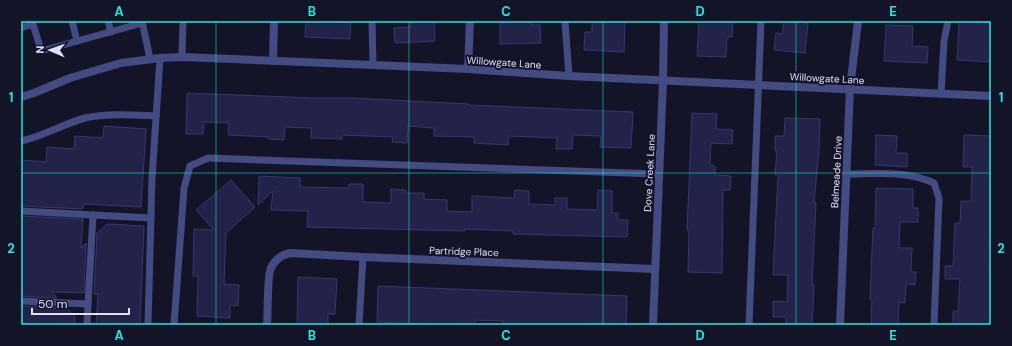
<svg xmlns="http://www.w3.org/2000/svg" width="1012" height="346" viewBox="0 0 1012 346" font-family="'DM Sans',sans-serif">
  <style>
    .building { fill: #232248; stroke: #393671 }
    .lines { fill: none; stroke-linecap: round; stroke-linejoin: round }
    .service { stroke: #444b83; stroke-width: 7 }
    .minor { stroke: #444b83; stroke-width: 8 }
    .tertiary { stroke: #444b83; stroke-width: 8 }
    .grid { fill: none; stroke: #1fe7dc; stroke-width: 1; stroke-opacity: 0.55 }
    .labels { text-anchor: middle; stroke-width: 4; stroke-linejoin: round; paint-order: stroke }
    .street-label { font-size: 10px; fill: #dfe0fc; stroke: #141429 }
    .neatline { fill: none; stroke: #1fe7dc; stroke-width: 1.5 }
    .grid-label { font-size: 13px; text-anchor: middle; font-weight: bold; fill: #1fe7dc }
  </style>
  <rect width="100%" height="100%" fill="#141429"/>
  <g class="building">
    <polygon points="306,21 338,21 338,22 351,23 350,39 305,37"/>
    <polygon points="410,21 434,21 435,41 395,43 394,28 411,27"/>
    <polygon points="500,21 531,21 531,25 540,25 541,43 500,44"/>
    <polygon points="592,21 625,21 624,52 584,50 585,32 592,32"/>
    <polygon points="699,21 733,22 732,37 727,37 726,57 697,56"/>
    <polygon points="784,21 808,23 805,53 774,50 776,33 782,34"/>
    <polygon points="959,21 974,21 974,22 991,23 991,62 957,60"/>
    <polygon points="886,25 913,26 912,46 928,47 927,63 884,61"/>
    <polygon points="187,93 312,98 353,98 469,104 469,105 633,112 631,148 600,147 601,136 573,135 572,149 556,149 557,138 509,136 508,145 474,143 474,137 434,136 434,128 408,126 407,143 392,142 393,137 342,135 342,139 311,138 311,128 285,127 284,140 269,139 269,137 228,135 229,123 204,122 203,134 186,134"/>
    <polygon points="692,113 717,114 716,129 733,130 732,144 711,143 710,165 715,166 715,175 731,176 730,190 723,190 722,273 688,272 689,230 687,230"/>
    <polygon points="785,118 820,119 819,150 814,203 816,203 812,285 814,285 812,325 786,325 786,317 773,317 773,301 787,302 788,275 773,275 778,175 775,175 777,151 775,151 775,136 784,136"/>
    <polygon points="104,126 146,129 141,207 84,204 83,209 21,206 21,160 46,162 47,147 74,149 75,136 103,138"/>
    <polygon points="876,135 897,136 896,153 907,153 907,167 875,165"/>
    <polygon points="964,135 991,136 991,325 953,325 953,311 958,311 960,279 945,279 945,266 953,266 955,223 960,223 961,201 971,201 972,167 963,167"/>
    <polygon points="259,176 300,178 300,187 349,188 349,184 363,184 363,202 391,203 391,189 406,190 406,193 424,193 424,199 447,200 447,211 472,212 472,196 514,198 515,190 529,191 529,204 555,205 555,198 567,198 567,209 597,210 598,190 612,191 612,213 618,213 618,220 628,220 627,237 513,234 513,231 465,229 465,231 307,227 308,211 271,210 273,191 258,205"/>
    <polygon points="231,180 255,207 226,233 224,284 239,285 238,306 230,305 230,318 197,316 198,276 193,276 194,229 214,230 196,210"/>
    <polygon points="876,188 913,189 913,208 918,208 918,222 900,222 899,248 912,248 911,272 916,272 915,285 906,284 905,303 899,302 898,325 871,325 872,300 870,300 873,228 875,228"/>
    <polygon points="21,216 83,219 81,248 86,243 84,293 52,292 57,298 21,296"/>
    <polygon points="107,224 144,226 140,325 96,325 98,294 94,294 97,233"/>
    <polygon points="298,277 337,279 335,314 328,314 328,325 297,325"/>
    <polygon points="378,286 627,296 626,325 503,325 503,321 475,320 475,325 443,325 377,322"/>
    <polygon points="21,306 67,308 75,317 75,325 21,325"/>
  </g>
  <g class="lines">
    <g class="service">
      <polyline points="72,21 77,41"/>
      <polyline points="108,21 111,32"/>
      <polyline points="142,21 150,59"/>
      <polyline points="372,21 373,65"/>
      <polyline points="565,21 569,76"/>
      <polyline points="21,28 33,24 40,47 45,50 142,23"/>
      <polyline points="182,57 183,21"/>
      <polyline points="941,94 944,41 948,21"/>
      <path d="M21 141C44 136 63 124 85 118 109 113 133 115 156 116"/>
      <path d="M845 174C876 174 906 170 934 183L939 198 934 325"/>
      <polyline points="21,211 93,215"/>
      <polyline points="21,301 88,304 87,325"/>
      <polyline points="88,304 93,215 151,218"/>
      <polyline points="148,325 152,178 160,58"/>
      <polyline points="174,325 184,188 190,166 208,158 658,174"/>
      <polyline points="359,325 363,257"/>
      <polyline points="749,325 761,21"/>
    </g>
    <g class="minor">
      <polyline points="273,61 274,21"/>
      <polyline points="468,69 470,21"/>
      <path d="M267 325C268 315 267 274 271 268 275 259 281 255 290 253L363 257 655 269"/>
      <polyline points="653,325 663,81 664,21"/>
      <polyline points="840,325 850,88 858,21"/>
    </g>
    <polyline class="tertiary" points="21,97 34,93 70,78 121,63 160,58 182,57 468,69 569,76 991,96"/>
  </g>
  <path class="grid" d="M216 21V325M409 21V325M603 21V325M796 21V325M21 173H991"/>
  <g class="labels">
    <g class="street-label">
      <text transform="translate(504 62) rotate(4)" y="4">Willowgate Lane</text>
      <text transform="translate(827 78) rotate(3)" y="4">Willowgate Lane</text>
      <text transform="translate(836 172) rotate(-87)" y="4">Belmeade Drive</text>
      <text transform="translate(649 173) rotate(-87)" y="4">Dove Creek Lane</text>
      <text transform="translate(464 251) rotate(2)" y="4">Partridge Place</text>
    </g>
  </g>
  <rect width="1012" height="346" fill="none" stroke="#141429" stroke-width="44"/>
  <g transform="translate(50 50) rotate(272)" stroke="#141429" stroke-width="3" paint-order="stroke">
  <path d="M0-3L7 15L0 10L-7 15Z" fill="#dfe0fc"/>
  <text y="-6" font-size="11" font-weight="bold" text-anchor="middle" fill="#dfe0fc">N</text>
  </g>
  <path d="M32 308v6h97v-6" fill="none" stroke="#dfe0fc" stroke-width="2"/>
  <text x="38" y="308" font-size="12" fill="#dfe0fc" stroke="#141429" stroke-width="3" paint-order="stroke">50 m</text>
  <rect x="22" y="22" width="968" height="302" class="neatline"/>
  <g class="grid-label">
    <text x="119" y="16">A</text>
    <text x="312" y="16">B</text>
    <text x="506" y="16">C</text>
    <text x="700" y="16">D</text>
    <text x="893" y="16">E</text>
    <text x="11" y="102">1</text>
    <text x="1001" y="102">1</text>
    <text x="11" y="253">2</text>
    <text x="1001" y="253">2</text>
    <text x="119" y="340">A</text>
    <text x="312" y="340">B</text>
    <text x="506" y="340">C</text>
    <text x="700" y="340">D</text>
    <text x="893" y="340">E</text>
  </g>
</svg>
